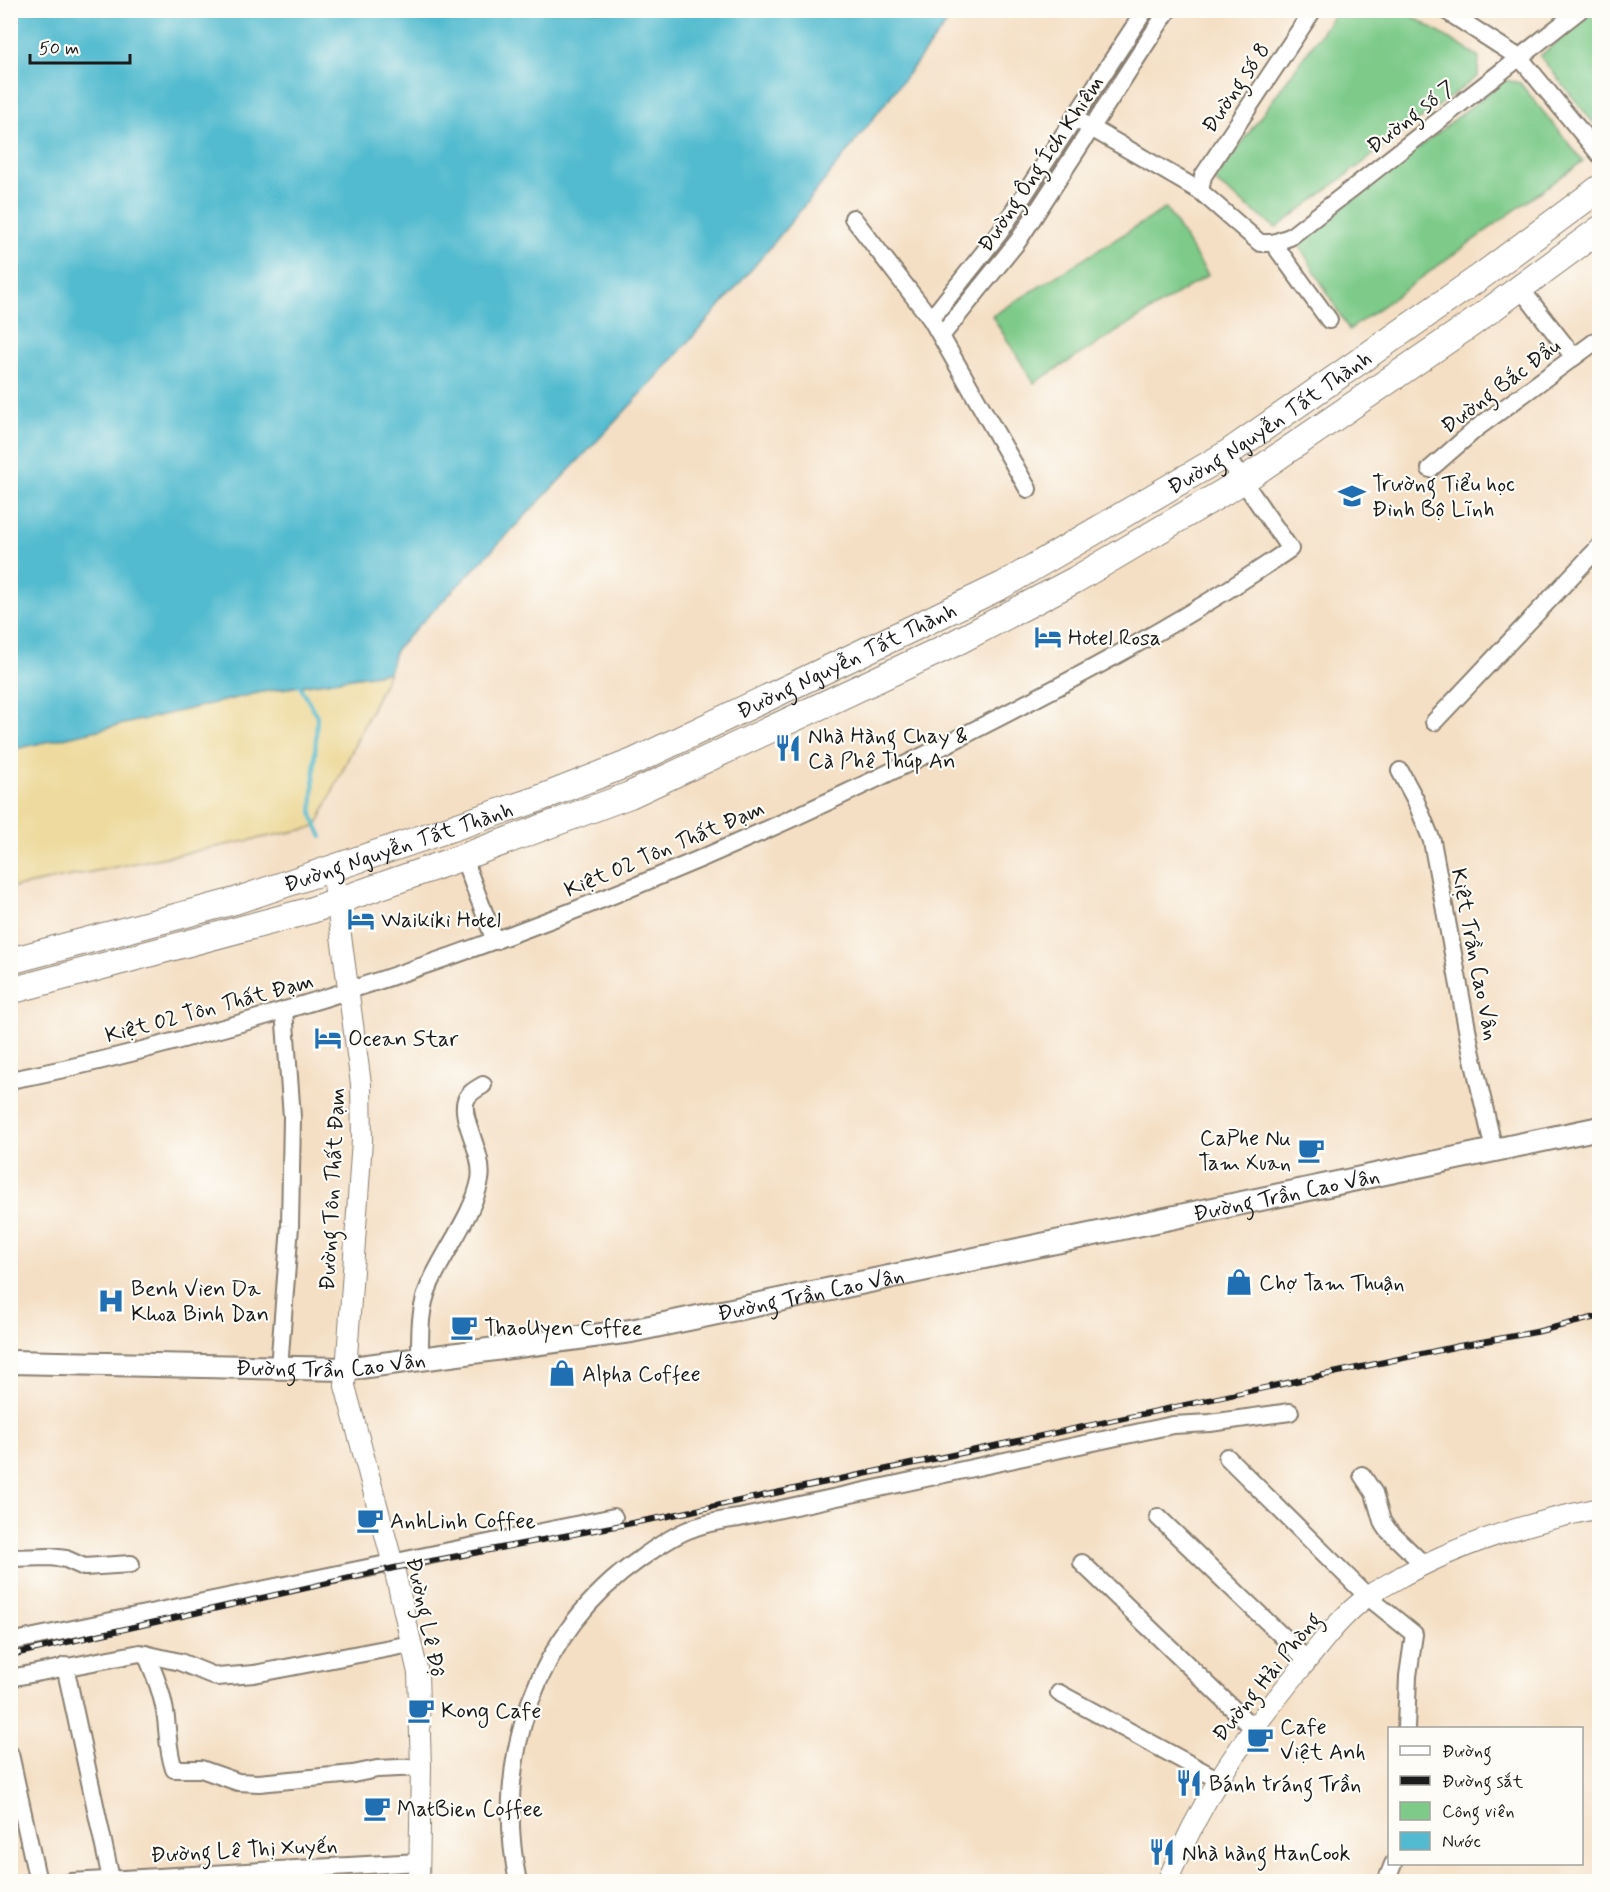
<svg xmlns="http://www.w3.org/2000/svg" width="1610" height="1892" viewBox="0 0 1610 1892" font-family="Mynerve,sans-serif">
  <style>
    .green { fill: #7dca89; stroke: #4c7352; stroke-width: 1.5 }
    .sand { fill: #eeda9e; stroke: #857b5d; stroke-width: 1.5 }
    .water { fill: #52bbcf; stroke: #376c76; stroke-width: 1.5 }
    .lines { fill: none; stroke-linecap: round; stroke-linejoin: round }
    .stream { stroke: #52bbcf; stroke-width: 4 }
    .minor-casing { stroke: #887e70; stroke-width: 20 }
    .tertiary-casing { stroke: #887e70; stroke-width: 22 }
    .secondary-casing { stroke: #887e70; stroke-width: 26 }
    .primary-casing { stroke: #887e70; stroke-width: 28 }
    .minor { stroke: #fff; stroke-width: 16 }
    .tertiary { stroke: #fff; stroke-width: 20 }
    .secondary { stroke: #fff; stroke-width: 22 }
    .primary { stroke: #fff; stroke-width: 26 }
    .rail-casing { stroke: #1c1c1c; stroke-width: 6 }
    .rail { stroke: #fdfcf7; stroke-width: 4; stroke-dasharray: 11; stroke-linecap: butt }
    .labels { text-anchor: middle; stroke-width: 4.5; stroke-linejoin: round; paint-order: stroke }
    .street-label { font-size: 22px; fill: #1c1c1c; stroke: #fdfcf7 }
    .poi-label { font-size: 22px; fill: #1c1c1c; stroke: #fdfcf7; text-anchor: start }
  </style>
  <rect width="100%" height="100%" fill="#fdfcf7"/>
  <filter id="ink" filterUnits="userSpaceOnUse"><feTurbulence type="fractalNoise" baseFrequency=".0167" numOctaves="2"/><feDisplacementMap in="SourceGraphic" scale="12" xChannelSelector="R" yChannelSelector="G"/><feConvolveMatrix kernelMatrix="1 2 1 2 8 2 1 2 1" color-interpolation-filters="sRGB"/></filter>
  <filter id="wash" filterUnits="userSpaceOnUse"><feTurbulence type="fractalNoise" baseFrequency=".008" numOctaves="4" result="noise"/><feDisplacementMap in="SourceGraphic" scale="24" xChannelSelector="R" yChannelSelector="G"/><feGaussianBlur stdDeviation="1.35" result="paint"/><feColorMatrix in="noise" values="0 0 0 0 0 0 0 0 0 0 0 0 0 0 0 0 0 1.4 0 .05"/><feComposite in="paint" operator="in"/></filter>
  <g filter="url(#wash)">
    <rect width="100%" height="100%" fill="#f4dfc4"/>
    <g class="green">
      <polygon points="1337,11 1404,11 1479,57 1478,76 1276,228 1214,181"/>
      <polygon points="1594,11 1600,11 1599,130 1540,56"/>
      <polygon points="1505,80 1520,83 1583,161 1349,330 1298,243"/>
      <polygon points="1166,208 1208,275 1034,383 992,316"/>
    </g>
    <polygon class="sand" points="389,672 316,827 11,888 10,750 262,692"/>
    <path class="water" d="M10 11 11 10 956 11C893 94 829 177 762 257 647 394 520 521 396 649L389 672 262 692 11 750Z"/>
    <g class="lines">
      <polyline class="stream" points="298,683 317,716 312,815 322,837"/>
    </g>
  </g>
  <g filter="url(#ink)">
    <g class="lines">
      <defs>
        <g id="minor">
          <polyline points="1445,10 1521,59 1600,155"/>
          <polyline points="1074,118 1200,191 1260,243 1273,243 1290,237 1580,10"/>
          <polyline points="1200,191 1203,176 1313,10"/>
          <polyline points="853,218 931,319 1028,489"/>
          <polyline points="1273,243 1329,320"/>
          <polyline points="1520,288 1574,357"/>
          <polyline points="931,319 1000,232 1145,10"/>
          <polyline points="942,335 1018,241 1168,10"/>
          <polyline points="1430,469 1477,428 1600,338"/>
          <polyline points="1434,722 1600,546"/>
          <polyline points="1400,771 1415,799 1432,841 1471,1050 1494,1150"/>
          <polyline points="463,857 495,941"/>
          <path d="M10 1080C91 1065 170 1043 248 1021 482 954 707 863 925 755 1050 692 1175 628 1290 549L1225 455"/>
          <path d="M420 1361C420 1335 419 1308 430 1284 444 1252 474 1213 480 1180 485 1154 459 1119 466 1100 469 1092 477 1089 483 1085"/>
          <polyline points="279,1368 290,1226 292,1117 284,1010"/>
          <polyline points="1227,1457 1367,1596 1414,1634 1408,1676 1406,1728"/>
          <polyline points="1362,1475 1374,1493 1382,1521 1388,1530 1423,1564"/>
          <polyline points="1158,1517 1307,1660"/>
          <polyline points="10,1558 50,1557 66,1559 84,1567 131,1564"/>
          <polyline points="1082,1563 1252,1727"/>
          <polyline points="10,1642 614,1517"/>
          <path d="M146 1654C155 1675 163 1695 166 1718 168 1736 168 1752 174 1769H201L238 1782 259 1783 353 1774 377 1769 421 1767"/>
          <polyline points="65,1666 111,1879"/>
          <polyline points="10,1678 140,1653 180,1662 217,1677 254,1674 411,1644"/>
          <polyline points="1059,1693 1217,1779"/>
          <polyline points="10,1754 38,1882"/>
          <polyline points="71,1882 419,1862"/>
          <path d="M518 1882C492 1759 536 1631 640 1559 676 1533 695 1523 739 1518L1173 1425 1210 1423 1290 1412"/>
          <polyline points="1386,1882 1393,1864"/>
        </g>
        <g id="tertiary">
          <polyline points="332,869 361,1084 362,1140 345,1386 394,1568 418,1673 421,1767 419,1882"/>
          <path d="M1167 1882C1203 1795 1243 1738 1302 1667 1322 1642 1341 1616 1367 1597 1377 1589 1391 1583 1402 1576 1464 1542 1530 1522 1600 1508"/>
        </g>
        <g id="secondary">
          <path id="s1" d="M10 1362 345 1369 631 1331 1600 1128"/>
        </g>
        <g id="primary">
          <path id="s2" d="M10 961 235 901 538 799 635 761 1003 585 1225 455 1483 275 1600 188"/>
          <polyline points="10,991 312,910 463,857 630,795 953,644 1075,580 1244,480 1471,324 1600,229"/>
        </g>
      </defs>
      <use href="#minor" class="minor-casing"/>
      <use href="#tertiary" class="tertiary-casing"/>
      <use href="#secondary" class="secondary-casing"/>
      <use href="#primary" class="primary-casing"/>
      <use href="#minor" class="minor"/>
      <use href="#tertiary" class="tertiary"/>
      <use href="#secondary" class="secondary"/>
      <use href="#primary" class="primary"/>
      <defs>
        <polyline id="rail" points="10,1655 394,1568 664,1517 1459,1346 1536,1332 1600,1316"/>
      </defs>
      <use href="#rail" class="rail-casing"/>
      <use href="#rail" class="rail"/>
    </g>
  </g>
  <defs>
    <symbol id="school-bare" viewBox="-9 -9 18 18"><path d="M0-5L7-2L0 1L-7-2ZM-4 1L0 2.5L4 1V4Q0 6-4 4Z" fill="#1f6fb2" stroke="#fdfcf7" stroke-width="2.5" paint-order="stroke"/></symbol>
    <symbol id="hotel-bare" viewBox="-9 -9 18 18"><path d="M-6-4.5h1.5V1H6V5H4.5V3h-9V5H-6ZM-4 0a1.8 1.8 0 1 1 3.6 0ZM.5 0V-2.5h3Q6-2.5 6 0Z" fill="#1f6fb2" stroke="#fdfcf7" stroke-width="2.5" paint-order="stroke"/></symbol>
    <symbol id="restaurant-bare" viewBox="-9 -9 18 18"><path d="M-5-6h1v4h1v-4h1v4h1v-4h1v5L-1.5 .5V6h-2V.5L-5-1ZM5-6V6H3V1.5H1.5Q1.5-4 5-6Z" fill="#1f6fb2" stroke="#fdfcf7" stroke-width="2.5" paint-order="stroke"/></symbol>
    <symbol id="cafe-bare" viewBox="-9 -9 18 18"><path d="M-5.5-4.5H6V0H3Q3 3.5 0 3.5H-2.5Q-5.5 3.5-5.5 0ZM3-3.2v2h1.7v-2ZM-6 4.5H4V6H-6Z" fill="#1f6fb2" stroke="#fdfcf7" stroke-width="2.5" paint-order="stroke"/></symbol>
    <symbol id="shop-bare" viewBox="-9 -9 18 18"><path d="M-5-2.5h2.3a2.7 3.5 0 0 1 5.4 0H5L5.5 6h-11ZM-1.5-2.5h3a1.5 2.3 0 0 0-3 0Z" fill="#1f6fb2" stroke="#fdfcf7" stroke-width="2.5" paint-order="stroke"/></symbol>
    <symbol id="hospital-bare" viewBox="-9 -9 18 18"><path d="M-5-5h3v3.5h4V-5h3V5h-3V1.5h-4V5h-3Z" fill="#1f6fb2" stroke="#fdfcf7" stroke-width="2.5" paint-order="stroke"/></symbol>
  </defs>
  <g fill-rule="evenodd">
    <use href="#school-bare" x="1333" y="477" width="38" height="38"/>
    <use href="#hotel-bare" x="1029" y="618" width="38" height="38"/>
    <use href="#restaurant-bare" x="769" y="729" width="38" height="38"/>
    <use href="#hotel-bare" x="342" y="900" width="38" height="38"/>
    <use href="#hotel-bare" x="309" y="1019" width="38" height="38"/>
    <use href="#cafe-bare" x="1292" y="1131" width="38" height="38"/>
    <use href="#shop-bare" x="1220" y="1263" width="38" height="38"/>
    <use href="#hospital-bare" x="92" y="1282" width="38" height="38"/>
    <use href="#cafe-bare" x="445" y="1308" width="38" height="38"/>
    <use href="#shop-bare" x="543" y="1354" width="38" height="38"/>
    <use href="#cafe-bare" x="351" y="1501" width="38" height="38"/>
    <use href="#cafe-bare" x="402" y="1691" width="38" height="38"/>
    <use href="#cafe-bare" x="1241" y="1720" width="38" height="38"/>
    <use href="#restaurant-bare" x="1170" y="1764" width="38" height="38"/>
    <use href="#cafe-bare" x="358" y="1789" width="38" height="38"/>
    <use href="#restaurant-bare" x="1143" y="1833" width="38" height="38"/>
  </g>
  <g class="labels">
    <g class="street-label">
      <text transform="translate(1235 87) rotate(-56)" y="8">Đường số 8</text>
      <text transform="translate(1410 116) rotate(-38)" y="8">Đường số 7</text>
      <text transform="translate(1040 163) rotate(-56)" y="8">Đường Ông Ích Khiêm</text>
      <text transform="translate(1500 385) rotate(-37)" y="8">Đường Bắc Đẩu</text>
      <text dy="8" stroke="none"><textPath href="#s2" startOffset="1377">Đường Nguyễn Tất Thành</textPath></text>
      <text dy="8" stroke="none"><textPath href="#s2" startOffset="891">Đường Nguyễn Tất Thành</textPath></text>
      <text dy="8" stroke="none"><textPath href="#s2" startOffset="405">Đường Nguyễn Tất Thành</textPath></text>
      <text transform="translate(664 848) rotate(-23)" y="8">Kiệt 02 Tôn Thất Đạm</text>
      <text transform="translate(1476 954) rotate(79)" y="8">Kiệt Trần Cao Vân</text>
      <text transform="translate(209 1007) rotate(-15)" y="8">Kiệt 02 Tôn Thất Đạm</text>
      <text transform="translate(331 1189) rotate(-87)" y="8">Đường Tôn Thất Đạm</text>
      <text dy="8" stroke="none"><textPath href="#s1" startOffset="1293">Đường Trần Cao Vân</textPath></text>
      <text dy="8" stroke="none"><textPath href="#s1" startOffset="807">Đường Trần Cao Vân</textPath></text>
      <text dy="8" stroke="none"><textPath href="#s1" startOffset="321">Đường Trần Cao Vân</textPath></text>
      <text transform="translate(427 1617) rotate(78)" y="8">Đường Lê Độ</text>
      <text transform="translate(1266 1676) rotate(-51)" y="8">Đường Hải Phòng</text>
      <text transform="translate(244 1849) rotate(-3)" y="8">Đường Lê Thị Xuyến</text>
    </g>
    <g class="poi-label">
      <text x="1372" y="491">Trường Tiểu học<tspan x="1372" dy="25">Đinh Bộ Lĩnh</tspan></text>
      <text x="1068" y="645">Hotel Rosa</text>
      <text x="808" y="743">Nhà Hàng Chay &amp;<tspan x="808" dy="25">Cà Phê Thúp An</tspan></text>
      <text x="381" y="927">Waikiki Hotel</text>
      <text x="348" y="1046">Ocean Star</text>
      <text x="1291" y="1145" text-anchor="end">CaPhe Nu<tspan x="1291" dy="25">Tam Xuan</tspan></text>
      <text x="1259" y="1290">Chợ Tam Thuận</text>
      <text x="131" y="1296">Benh Vien Da<tspan x="131" dy="25">Khoa Binh Dan</tspan></text>
      <text x="484" y="1335">ThaoUyen Coffee</text>
      <text x="582" y="1381">Alpha Coffee</text>
      <text x="390" y="1528">AnhLinh Coffee</text>
      <text x="441" y="1718">Kong Cafe</text>
      <text x="1280" y="1734">Cafe<tspan x="1280" dy="25">Việt Anh</tspan></text>
      <text x="1209" y="1791">Bánh tráng Trần</text>
      <text x="397" y="1816">MatBien Coffee</text>
      <text x="1182" y="1860">Nhà hàng HanCook</text>
    </g>
  </g>
  <rect width="1610" height="1892" fill="none" stroke="#fdfcf7" stroke-width="36"/>
  <rect x="1388" y="1727" width="195" height="138" fill="#fdfcf7" stroke="#a3a29f" stroke-width="1.5"/>
  <rect x="1400" y="1746" width="30" height="9" fill="#ffffff" stroke="#a3a29f" stroke-width="1.5"/>
  <text x="1442" y="1757" font-size="18" fill="#1c1c1c">Đường</text>
  <rect x="1400" y="1776" width="30" height="9" fill="#1c1c1c" stroke="#a3a29f" stroke-width="1.5"/>
  <text x="1442" y="1787" font-size="18" fill="#1c1c1c">Đường sắt</text>
  <rect x="1400" y="1802" width="30" height="18" fill="#7dca89" stroke="#a3a29f" stroke-width="1.5"/>
  <text x="1442" y="1817" font-size="18" fill="#1c1c1c">Công viên</text>
  <rect x="1400" y="1832" width="30" height="18" fill="#52bbcf" stroke="#a3a29f" stroke-width="1.5"/>
  <text x="1442" y="1847" font-size="18" fill="#1c1c1c">Nước</text>
  <path d="M30 54v9h100v-9" fill="none" stroke="#1c1c1c" stroke-width="3"/>
  <text x="39" y="54" font-size="18" fill="#1c1c1c" stroke="#fdfcf7" stroke-width="4.5" paint-order="stroke">50 m</text>
</svg>
